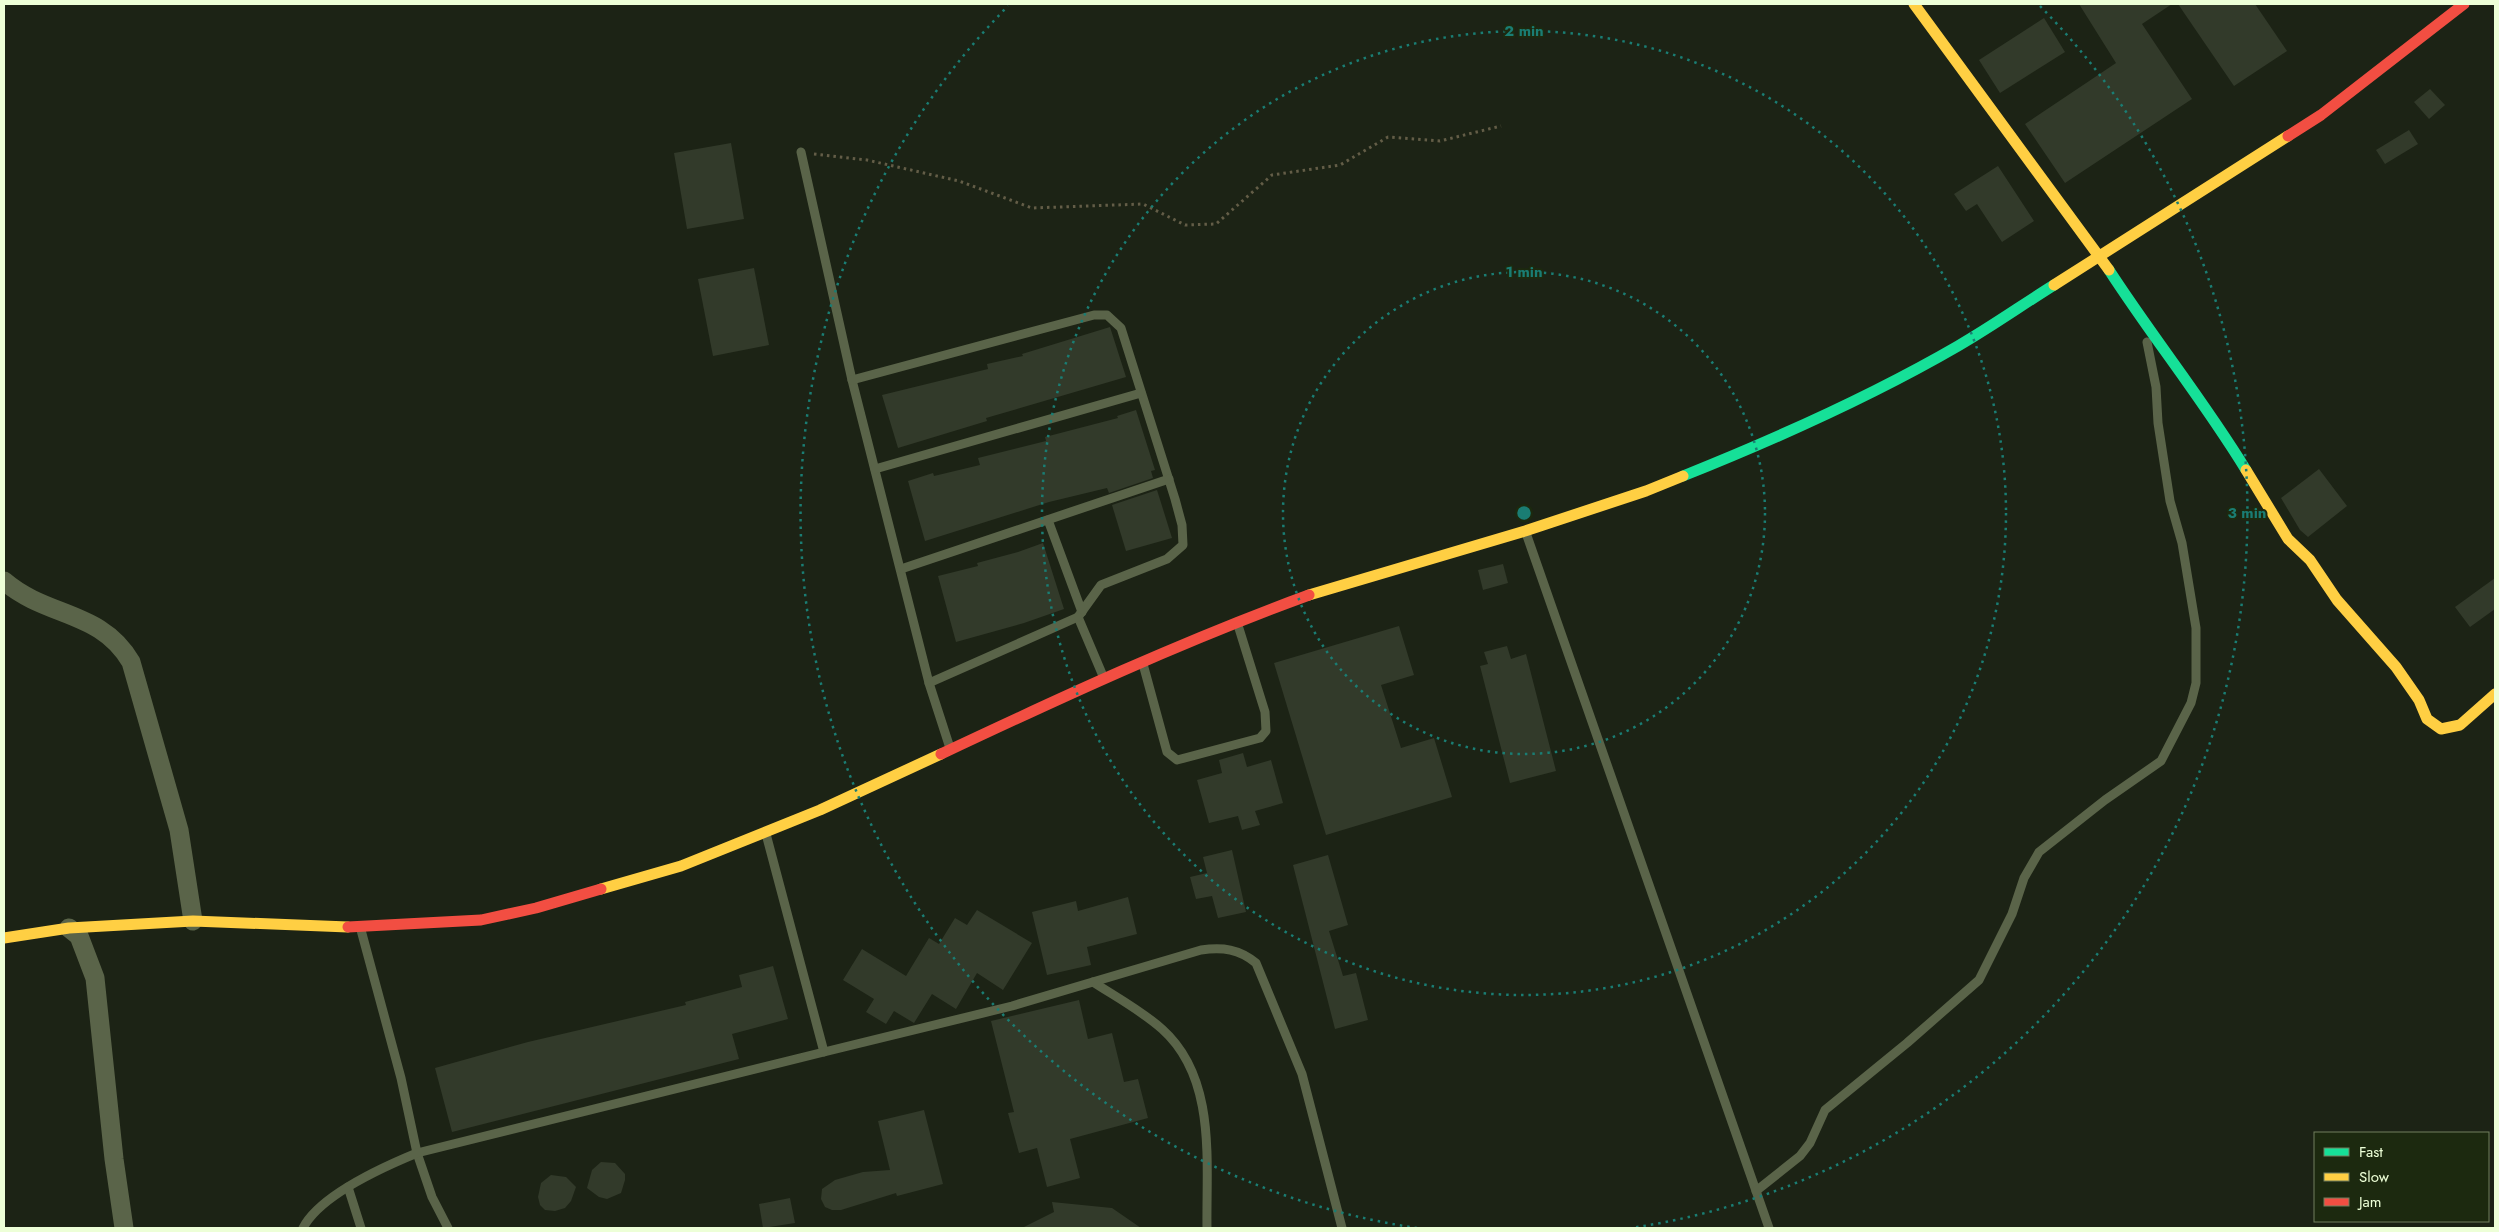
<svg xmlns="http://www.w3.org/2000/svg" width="2499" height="1232" viewBox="0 0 2499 1232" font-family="Jost,sans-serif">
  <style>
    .building { fill: #323a2a }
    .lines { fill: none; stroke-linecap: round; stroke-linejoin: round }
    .path { stroke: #635d47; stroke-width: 3; stroke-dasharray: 2.5 4; stroke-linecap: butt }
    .lane { stroke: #5a6449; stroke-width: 9 }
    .street { stroke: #5a6449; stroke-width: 19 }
    .fast { stroke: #16e098; stroke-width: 11 }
    .slow { stroke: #ffcf43; stroke-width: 11 }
    .jam { stroke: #f24e42; stroke-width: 11 }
    .ring { fill: none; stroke: #1a7d73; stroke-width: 2.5; stroke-dasharray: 2.5 5 }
    .centre { fill: #1a7d73; stroke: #1c290f; stroke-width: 2.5 }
    .ring-label { font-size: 15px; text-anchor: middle; font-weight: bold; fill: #1a7d73; stroke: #1c290f; stroke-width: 4; stroke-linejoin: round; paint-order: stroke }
  </style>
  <rect width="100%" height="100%" fill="#1c2315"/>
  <g class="building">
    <polygon points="2079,4 2172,4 2142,24 2192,99 2065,183 2025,124 2116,63"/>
    <polygon points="2178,4 2255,4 2287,51 2234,86"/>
    <polygon points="2044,18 2065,52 2000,93 1979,60"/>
    <polygon points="2430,89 2445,105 2429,119 2414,102"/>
    <polygon points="2409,130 2418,144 2385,164 2376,150"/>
    <polygon points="731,143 744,219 687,229 674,153"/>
    <polygon points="1998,166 2034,221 2002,242 1977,204 1966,211 1954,194"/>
    <polygon points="754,268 769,345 713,356 698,279"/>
    <polygon points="1110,327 1126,377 986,418 987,421 898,448 882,395 988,369 987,364 1023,356 1022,354"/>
    <polygon points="1136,410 1155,470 1151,471 1153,478 1109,493 1107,488 1049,502 925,541 908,481 933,473 934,476 980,465 978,458 1046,441 1045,437 1118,418 1117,416"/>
    <polygon points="2319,469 2347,506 2308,537 2300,530 2281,498"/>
    <polygon points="1157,490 1172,538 1126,551 1112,505"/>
    <polygon points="1043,543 1064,609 1024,623 956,642 938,576 978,566 977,563 1018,552"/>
    <polygon points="1503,564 1508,583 1483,590 1478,570"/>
    <polygon points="2495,578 2495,609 2470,627 2455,607"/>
    <polygon points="1399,626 1414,675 1381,685 1401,748 1434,738 1452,797 1326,835 1274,663"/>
    <polygon points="1507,646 1511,659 1526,654 1556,771 1510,783 1480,666 1488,664 1484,652"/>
    <polygon points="1243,753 1247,767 1271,760 1283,803 1255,811 1260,825 1242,830 1238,816 1209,823 1197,780 1222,773 1219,760"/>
    <polygon points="1232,850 1246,912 1218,918 1212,896 1196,899 1190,877 1207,873 1203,857"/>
    <polygon points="1328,855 1348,925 1329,931 1343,976 1356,973 1368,1020 1335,1029 1293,865"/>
    <polygon points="1128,897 1137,934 1087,947 1091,965 1047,975 1032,912 1076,901 1078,911"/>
    <polygon points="977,910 1032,943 1003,990 977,973 956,1009 932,994 914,1023 894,1011 886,1024 866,1012 874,999 843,980 862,949 906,976 929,938 939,944 955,918 967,925"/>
    <polygon points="773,966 788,1019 732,1034 739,1059 452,1132 435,1068 528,1042 686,1005 685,1002 742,987 739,975"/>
    <polygon points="1079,1000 1088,1039 1112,1033 1124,1082 1138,1079 1148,1118 1070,1139 1080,1178 1047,1187 1037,1148 1019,1153 1008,1113 1014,1112 991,1021"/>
    <polygon points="924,1110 943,1184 897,1196 896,1193 841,1210 832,1210 825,1207 821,1199 822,1189 835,1180 863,1172 890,1170 878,1121"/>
    <polygon points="601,1162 615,1163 625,1174 625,1180 621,1193 607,1199 599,1197 587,1188 592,1170"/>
    <polygon points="551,1175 566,1177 576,1187 571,1201 565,1208 555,1211 545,1210 540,1205 538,1197 541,1183"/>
    <polygon points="790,1198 795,1223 763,1228 759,1204"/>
    <polygon points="1052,1202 1112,1208 1141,1228 1022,1228 1054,1212"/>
  </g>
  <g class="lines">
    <polyline class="path" points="814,154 867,160 959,181 1032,208 1143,204 1185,225 1216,224 1272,175 1340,165 1388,137 1440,141 1501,126"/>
    <g class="lane">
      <polyline points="801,152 852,380 929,683 950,748"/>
      <polyline points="852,380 1094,315 1107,315 1121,328 1175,499 1182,525 1183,545 1167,559 1101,585 1078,617 1103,676"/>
      <polyline points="875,469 1141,393"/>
      <polyline points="1048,520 1082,612"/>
      <polyline points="1526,533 1769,1228"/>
      <polyline points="901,569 1169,479"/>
      <polyline points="1143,664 1167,752 1177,760 1260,738 1266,731 1265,712 1237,622"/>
      <polyline points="929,683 1078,617"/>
      <path d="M766 834 824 1052 1012 1006 1201 950C1223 947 1239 949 1256 963L1302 1074 1342 1228"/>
      <polyline points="361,930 401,1078 417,1153 432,1197 448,1228"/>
      <path d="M1093 982C1116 997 1142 1011 1162 1029 1217 1078 1206 1162 1207 1228"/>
      <polyline points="348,1187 361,1228"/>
      <polyline points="1756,1191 1800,1156 1810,1143 1825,1110 1907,1043 1979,980 2012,914 2024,878 2039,852 2105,800 2161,761 2191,703 2196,683 2196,628 2182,543 2170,501 2158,423 2156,387 2147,342"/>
      <path d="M303 1228C320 1195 383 1167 417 1153L824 1052"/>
    </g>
    <g class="street">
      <path d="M4 581C47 618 101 610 131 662L179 830 193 921"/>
      <polyline points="69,928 79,936 95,978 114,1159 124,1228"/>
    </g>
    <g class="fast">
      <path d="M2109 270C2153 338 2204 401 2246 470"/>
      <path d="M1683 476C1778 438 1870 397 1958 346 1991 327 2022 305 2054 285"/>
    </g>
    <g class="slow">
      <polyline points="1914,4 2109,270"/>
      <polyline points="2054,285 2288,136"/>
      <polyline points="2246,470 2288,539 2310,560 2337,600 2396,667 2419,700 2427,719 2441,729 2460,725 2495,694"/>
      <polyline points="1309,595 1525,531 1646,491 1683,476"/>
      <polyline points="601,889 681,866 820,810 941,754"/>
      <polyline points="4,938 69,928 193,921 348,927"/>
    </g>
    <g class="jam">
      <polyline points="2288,136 2321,115 2464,4"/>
      <path d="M941 754C1062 697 1183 641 1309 595"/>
      <polyline points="348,927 481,920 536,908 601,889"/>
    </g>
  </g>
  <g class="ring">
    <circle cx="1524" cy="513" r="241"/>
    <circle cx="1524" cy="513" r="482"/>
    <path d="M1417 1228A723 723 0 0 1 1008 6M2040 6A723 723 0 0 1 1631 1228"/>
  </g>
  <circle cx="1524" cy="513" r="8" class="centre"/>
  <g class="ring-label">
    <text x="1524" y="36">2 min</text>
    <text x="1524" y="277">1 min</text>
    <text x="2247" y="518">3 min</text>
  </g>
  <rect width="2499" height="1232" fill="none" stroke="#edffd7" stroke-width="10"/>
  <rect x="2314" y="1132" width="175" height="90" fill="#1c290f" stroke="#707f5f"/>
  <rect x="2324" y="1148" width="25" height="8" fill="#16e098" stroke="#707f5f"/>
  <text x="2359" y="1157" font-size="15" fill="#edffd7">Fast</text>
  <rect x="2324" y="1173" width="25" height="8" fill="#ffcf43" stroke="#707f5f"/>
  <text x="2359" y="1182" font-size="15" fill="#edffd7">Slow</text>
  <rect x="2324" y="1198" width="25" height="8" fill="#f24e42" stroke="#707f5f"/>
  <text x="2359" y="1207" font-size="15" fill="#edffd7">Jam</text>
</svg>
